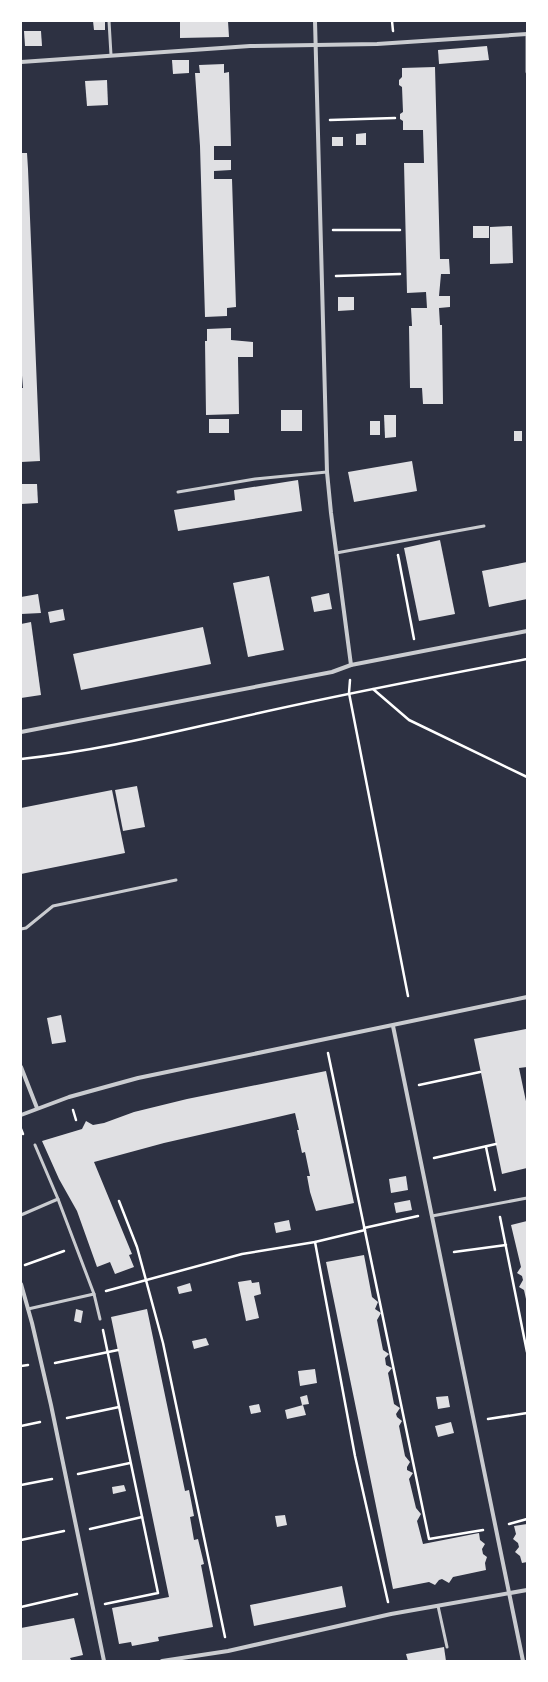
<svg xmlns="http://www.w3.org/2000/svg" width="548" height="1682" viewBox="0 0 548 1682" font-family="'Nunito Sans',sans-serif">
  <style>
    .building { fill: #e0e0e3 }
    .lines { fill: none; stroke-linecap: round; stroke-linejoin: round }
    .path { stroke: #fff; stroke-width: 2.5 }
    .service { stroke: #caccd0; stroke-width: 3 }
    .minor { stroke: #caccd0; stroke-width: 4 }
  </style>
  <rect width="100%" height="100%" fill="#2d3142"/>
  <g class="building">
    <polygon points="93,21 105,21 105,30 94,30"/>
    <polygon points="180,21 228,21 229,37 180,38"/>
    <polygon points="24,31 41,31 42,46 25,46"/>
    <polygon points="487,46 489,60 439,64 438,50"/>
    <polygon points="172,60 189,60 189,73 173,74"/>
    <polygon points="224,64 224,73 229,72 231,146 214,146 214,160 231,160 231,170 214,171 214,179 232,179 236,307 227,308 227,316 205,317 200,146 195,73 200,73 199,65"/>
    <polygon points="435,67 440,259 449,259 450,274 441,274 439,296 450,296 450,307 439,308 440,325 442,325 443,404 423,404 422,388 410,388 409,326 412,326 411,308 427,308 426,292 407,293 404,163 424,163 423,130 403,130 403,121 400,119 400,114 403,112 402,87 399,85 399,80 402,77 402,68"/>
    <polygon points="107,80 108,105 87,106 85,81"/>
    <polygon points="366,133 366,145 356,145 356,134"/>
    <rect x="332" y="137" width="11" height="9"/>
    <polygon points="21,153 27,153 28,169 40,461 21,462 21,388 23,388 21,363"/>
    <rect x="473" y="226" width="16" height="12"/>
    <polygon points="512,226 513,263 490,264 490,227"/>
    <polygon points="338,297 354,297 354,310 338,311"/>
    <polygon points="231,328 231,340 253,342 253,357 238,357 239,414 206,415 205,341 207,341 207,329"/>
    <rect x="281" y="410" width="21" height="21"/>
    <polygon points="384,415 396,415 396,437 385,438"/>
    <rect x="209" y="419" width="20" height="14"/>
    <rect x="370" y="421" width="10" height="14"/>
    <rect x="514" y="431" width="8" height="10"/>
    <polygon points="412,461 417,491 354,502 348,472"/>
    <polygon points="298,480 302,511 178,531 174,510 235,500 234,490"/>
    <polygon points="21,484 37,484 38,503 21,504"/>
    <polygon points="440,540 455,614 419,621 404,548"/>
    <polygon points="527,562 527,599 489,607 482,571"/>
    <polygon points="269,576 284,650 248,657 233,583"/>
    <polygon points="329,593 332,609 314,612 311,597"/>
    <polygon points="38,594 41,613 21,614 21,597"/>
    <polygon points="63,609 65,620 50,623 48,612"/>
    <polygon points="31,622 41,695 21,698 21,624"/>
    <polygon points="203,627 211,664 81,690 73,654"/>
    <polygon points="137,786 145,827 123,831 115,790"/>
    <polygon points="112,790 125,853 21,874 21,808"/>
    <polygon points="61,1015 66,1042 52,1044 47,1018"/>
    <polygon points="527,1027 527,1067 519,1068 527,1106 527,1168 502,1174 474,1039 526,1029"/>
    <polygon points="326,1071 354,1203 316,1211 310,1192 307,1176 310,1176 305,1152 302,1153 297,1130 299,1130 295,1113 164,1143 94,1162 132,1254 129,1255 134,1267 115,1274 110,1262 97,1267 77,1211 59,1179 42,1141 82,1129 86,1121 93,1125 104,1123 134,1112 187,1099"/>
    <polygon points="406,1176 408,1190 391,1193 389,1179"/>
    <polygon points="410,1200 412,1210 396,1213 394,1203"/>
    <polygon points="289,1220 291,1230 276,1233 274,1223"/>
    <polygon points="527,1221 527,1299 526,1299 524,1290 519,1287 523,1280 522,1276 517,1273 521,1267 511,1225"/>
    <polygon points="364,1255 372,1297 378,1302 375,1309 381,1313 377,1320 383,1350 389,1354 385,1358 386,1365 392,1368 388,1373 394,1404 400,1408 396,1414 397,1417 402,1421 399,1426 405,1456 410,1462 407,1467 407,1470 413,1473 409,1479 416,1508 421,1514 417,1521 423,1544 479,1533 480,1540 485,1544 482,1549 483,1554 487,1557 485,1563 486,1570 453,1577 449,1583 442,1579 439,1580 435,1585 429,1582 393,1589 326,1262"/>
    <polygon points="251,1280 252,1283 259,1282 261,1294 254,1296 259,1318 246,1321 238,1282"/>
    <polygon points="190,1283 192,1291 179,1294 177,1287"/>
    <polygon points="76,1309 83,1311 81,1323 74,1321"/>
    <polygon points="147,1309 185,1491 189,1490 194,1516 190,1517 194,1540 198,1539 204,1564 201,1565 213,1627 158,1637 159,1641 132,1646 131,1642 119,1644 112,1608 169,1597 111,1317"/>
    <polygon points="206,1338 209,1345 194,1349 192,1341"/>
    <polygon points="315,1369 317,1383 300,1386 298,1371"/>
    <polygon points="307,1395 309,1404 302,1405 300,1397"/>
    <polygon points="448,1396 450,1407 438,1409 436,1397"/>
    <polygon points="259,1404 261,1412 251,1414 249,1406"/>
    <polygon points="303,1405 306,1415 287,1419 285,1410"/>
    <polygon points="451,1422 454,1433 438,1437 435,1426"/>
    <polygon points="124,1485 126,1491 113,1494 112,1487"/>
    <polygon points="285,1515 287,1525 277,1527 275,1516"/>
    <polygon points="527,1524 527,1562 522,1563 520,1556 515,1552 519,1547 518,1543 513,1539 516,1534 514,1526"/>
    <polygon points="342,1586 346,1607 254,1626 250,1605"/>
    <polygon points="74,1618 83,1655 70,1658 71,1660 68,1661 21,1661 21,1628"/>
    <polygon points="444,1647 446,1661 408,1661 406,1654"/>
  </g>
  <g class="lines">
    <g class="path">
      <polyline points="392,21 393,31"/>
      <polyline points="330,120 395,118"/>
      <polyline points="333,230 400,230"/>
      <polyline points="336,276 400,274"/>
      <polyline points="398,555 414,639"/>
      <polyline points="350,680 349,693 408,996"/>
      <polyline points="373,689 409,720 527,777"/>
      <path d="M21 759C101 751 181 730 259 713 348 693 438 676 527 659"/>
      <polyline points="328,1053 429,1539 483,1530"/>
      <polyline points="419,1085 480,1072"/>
      <polyline points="73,1110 76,1120"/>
      <polyline points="21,1129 23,1134"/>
      <polyline points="486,1147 495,1190"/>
      <polyline points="434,1158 496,1144"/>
      <polyline points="119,1201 137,1247 163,1343 225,1637"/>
      <polyline points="500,1217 527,1352"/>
      <polyline points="364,1228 418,1216"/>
      <polyline points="315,1242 355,1456 388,1602"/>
      <polyline points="454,1252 506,1245"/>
      <polyline points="25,1265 64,1251"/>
      <polyline points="106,1291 242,1254 315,1242 365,1230"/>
      <polyline points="103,1330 158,1593 105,1604"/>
      <polyline points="55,1363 118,1350"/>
      <polyline points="21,1366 28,1365"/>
      <polyline points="67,1418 119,1407"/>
      <polyline points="488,1419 527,1413"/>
      <polyline points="21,1426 40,1422"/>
      <polyline points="78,1474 130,1463"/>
      <polyline points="21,1485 52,1479"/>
      <polyline points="509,1524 527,1519"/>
      <polyline points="90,1529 142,1517"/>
      <polyline points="21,1540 64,1531"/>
      <polyline points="21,1607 77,1594"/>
    </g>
    <g class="service">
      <polyline points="109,21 111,55"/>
      <polyline points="527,34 527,72"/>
      <polyline points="178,492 255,479 327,472"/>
      <polyline points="336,553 484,526"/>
      <polyline points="21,929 26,928 53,906 176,880"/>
      <polyline points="21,1215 58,1199 35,1145"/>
      <polyline points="432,1216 527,1198"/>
      <polyline points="94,1294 100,1319"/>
      <polyline points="28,1309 94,1294 58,1199"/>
      <polyline points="438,1606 447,1647"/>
    </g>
    <g class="minor">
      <polyline points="315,21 327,472 331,513 351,665"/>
      <polyline points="21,62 250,46 377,44 527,34"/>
      <polyline points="21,732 332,672 351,665 527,631"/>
      <polyline points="393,1026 523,1661"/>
      <polyline points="21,1067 37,1108"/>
      <polyline points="21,1115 69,1097 138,1078 527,997"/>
      <polyline points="21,1284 32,1323 51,1405 104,1661"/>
      <polyline points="162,1661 228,1651 391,1614 527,1590"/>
    </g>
  </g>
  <rect width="548" height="1682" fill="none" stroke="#ffffff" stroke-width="44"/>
</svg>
